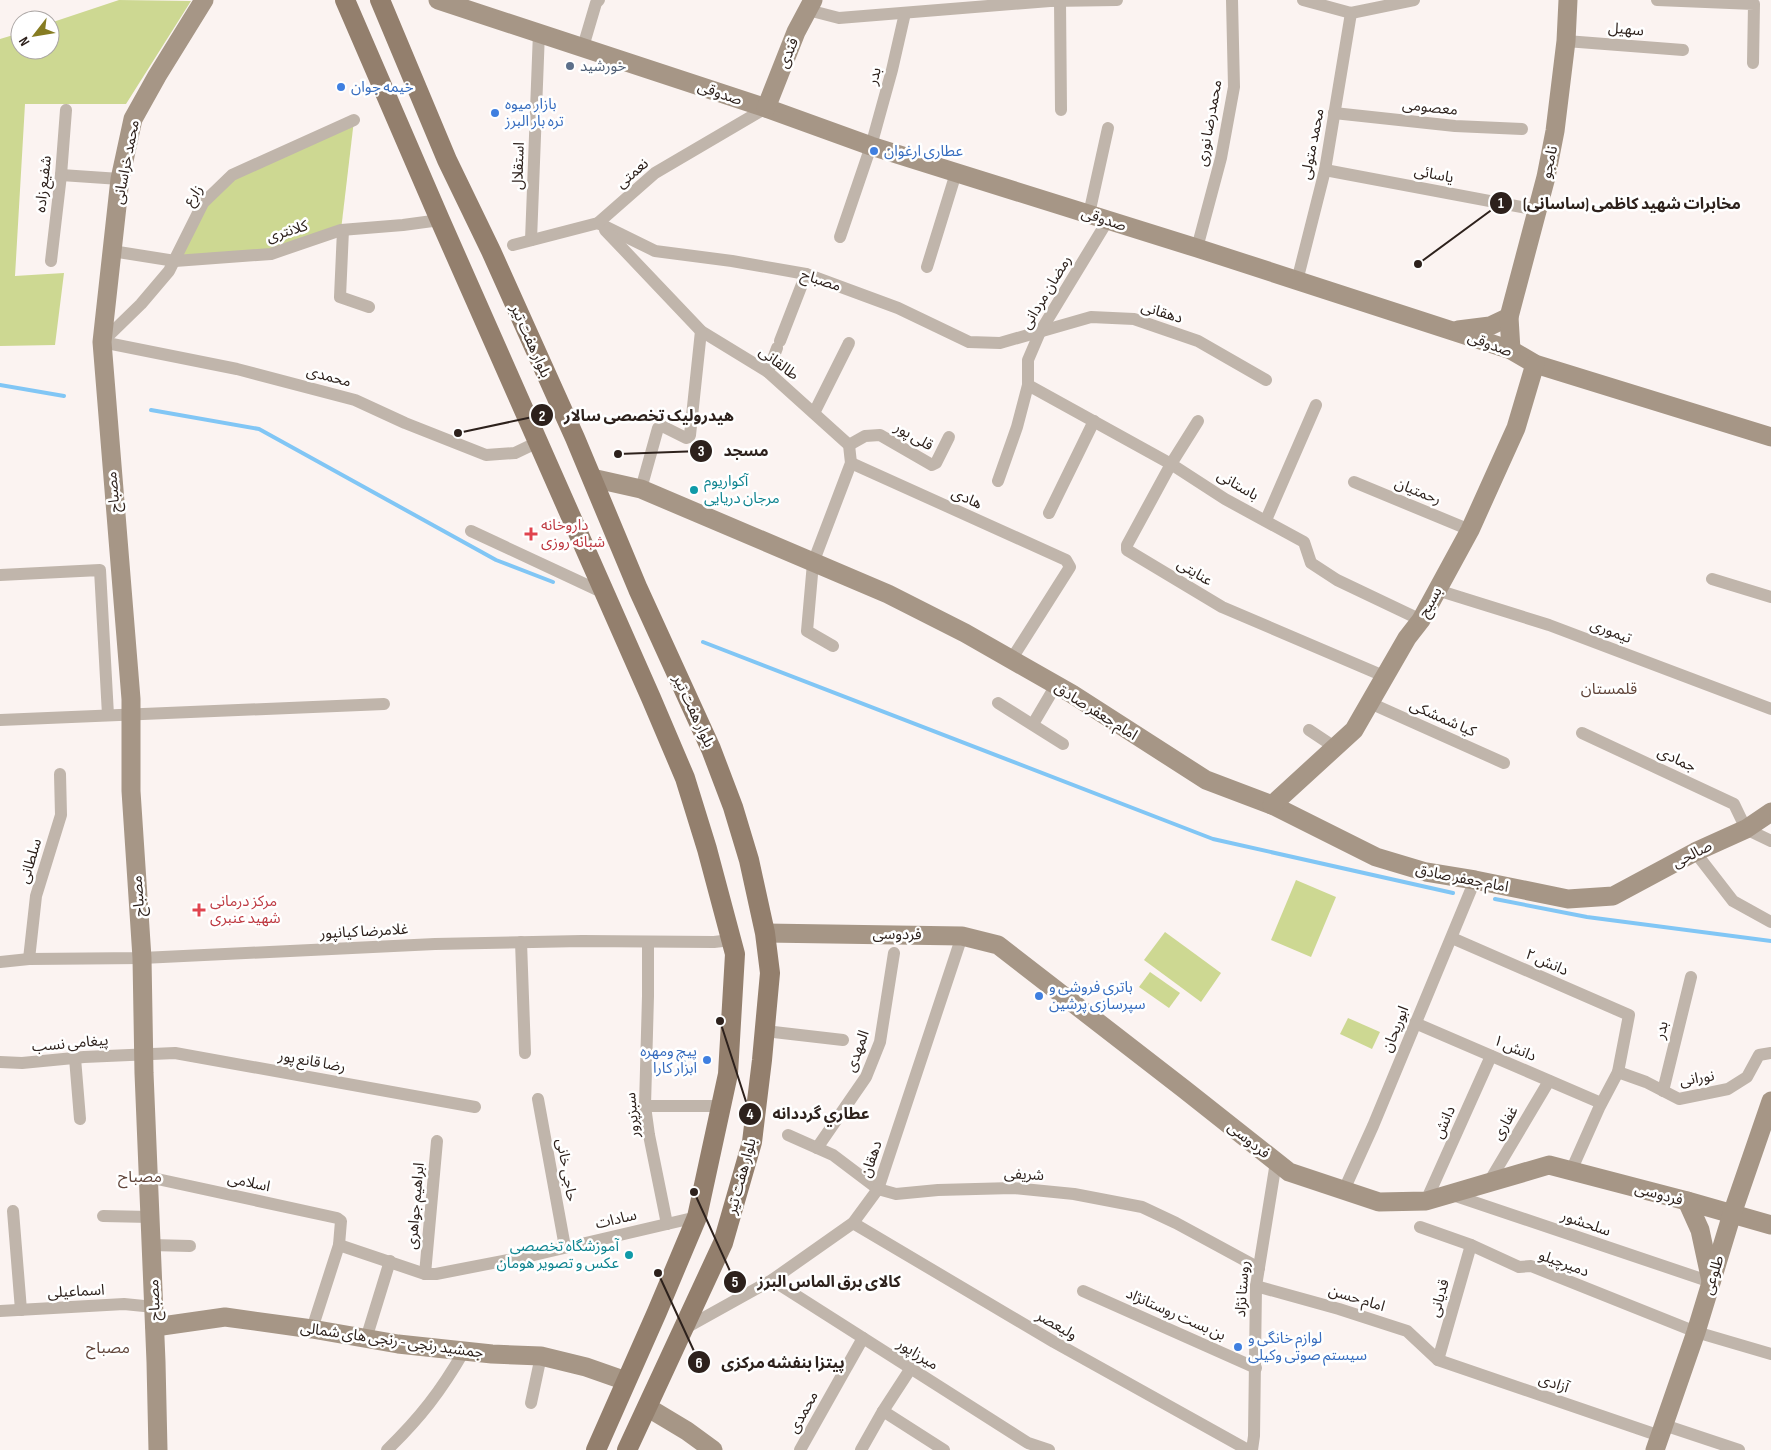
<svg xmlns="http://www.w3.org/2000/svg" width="1771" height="1450" viewBox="0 0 1771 1450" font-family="'Sofia Sans Condensed','Noto Sans Arabic',sans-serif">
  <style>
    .green { fill: #cdd892 }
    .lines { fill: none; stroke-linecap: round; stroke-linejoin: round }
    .stream { stroke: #81c6f5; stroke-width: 4 }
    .street { stroke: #c0b5ab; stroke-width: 12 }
    .secondary { stroke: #a69686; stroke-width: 19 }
    .primary { stroke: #937f6d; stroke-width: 20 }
    .service-dot { fill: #5c6f8a; stroke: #fff; stroke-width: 2 }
    .shop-dot { fill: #3f7fe0; stroke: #fff; stroke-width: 2 }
    .culture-dot { fill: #0f9aa8; stroke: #fff; stroke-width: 2 }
    .health-dot { fill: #e0444e; stroke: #fff; stroke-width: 2 }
    .labels { text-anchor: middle; stroke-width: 5; stroke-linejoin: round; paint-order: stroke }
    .street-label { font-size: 15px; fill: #2d211c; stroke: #fff }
    .service-label { font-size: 15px; fill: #4e5e75; stroke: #fff; text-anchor: start }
    .shop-label { font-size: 15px; fill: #366cbe; stroke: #fff; text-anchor: start }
    .culture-label { font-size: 15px; fill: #0d838f; stroke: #fff; text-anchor: start }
    .health-label { font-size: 15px; fill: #be3a42; stroke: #fff; text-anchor: start }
    .neighbourhood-label { font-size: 16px; fill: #62463b; stroke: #fff }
    .leader { fill: none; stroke: #2d211c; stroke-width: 2 }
    .callout-dot { fill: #2d211c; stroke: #fff; stroke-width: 2 }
    .mark-label { font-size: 15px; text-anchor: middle; font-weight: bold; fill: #fff }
    .callout-label { font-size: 16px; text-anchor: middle; font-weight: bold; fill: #2d211c; stroke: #fff; stroke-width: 5; stroke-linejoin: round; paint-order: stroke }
  </style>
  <rect width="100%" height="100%" fill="#fbf3f1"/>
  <g class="green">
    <polygon points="119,0 191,1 126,104 25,104 15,276 64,273 55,345 0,346 0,39 20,33 20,50 50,50 50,23"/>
    <polygon points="354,120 341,230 271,254 175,261 203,203 232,175"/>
    <polygon points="1296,880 1336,897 1311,957 1271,940"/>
    <polygon points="1165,932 1221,973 1201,1002 1144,960"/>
    <polygon points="1150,972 1180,993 1169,1008 1139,987"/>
    <polygon points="1348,1018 1380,1032 1372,1049 1340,1034"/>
  </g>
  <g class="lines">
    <g class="stream">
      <polyline points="0,385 64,396"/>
      <polyline points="151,410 259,429 496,560 553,582"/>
      <polyline points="703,642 1213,839 1453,893"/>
      <polyline points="1495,899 1587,917 1771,941"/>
    </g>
    <g class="street">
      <polyline points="1303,0 1351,13 1414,0"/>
      <polyline points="1657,0 1754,4 1753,63"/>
      <polyline points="1060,1 1061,110"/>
      <polyline points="808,10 839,18 1050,1 1117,0"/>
      <polyline points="1566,41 1683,50"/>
      <polyline points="583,47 596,3 599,0"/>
      <polyline points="1334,113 1455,126 1522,129"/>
      <polyline points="1325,170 1537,210"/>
      <polyline points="61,175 120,179"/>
      <polyline points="1089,214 1108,128"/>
      <polyline points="598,223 655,251 732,261 806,274 898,308 969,342 1000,343 1091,317 1134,319 1198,341 1266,380"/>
      <polyline points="343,230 340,297 369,307"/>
      <polyline points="605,230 701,331 768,372 849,445 851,463 813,563 807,631 833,646"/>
      <polyline points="840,237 871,146 892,70 905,13"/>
      <polyline points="531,240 539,32"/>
      <polyline points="513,245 598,223 655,173 766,108"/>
      <polyline points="1197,248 1221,158 1234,87 1232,0"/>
      <polyline points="112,251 175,261 271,254 341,230 403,225 440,220"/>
      <polyline points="51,261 61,175 66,110"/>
      <polyline points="927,267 956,173"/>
      <polyline points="1297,281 1325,170 1351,13"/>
      <polyline points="780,341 806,274"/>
      <polyline points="102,342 237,369 355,400 405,423 486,455 515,453 538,442"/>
      <polyline points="102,342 141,304 169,271 203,203 232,175 354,120"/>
      <polyline points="768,372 777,348"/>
      <polyline points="1028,385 1171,464 1225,499 1304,542 1311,563 1337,580 1421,620"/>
      <polyline points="814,413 849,343"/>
      <polyline points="1198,421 1171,464 1127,545 1127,550 1222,607 1386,677"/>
      <polyline points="849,445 865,436 880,435 932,465 936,463 949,437"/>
      <polyline points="851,463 1066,560 1070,567 1011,660"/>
      <polyline points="998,481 1017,427 1028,385 1028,360 1040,332 1108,220"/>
      <polyline points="1354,482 1470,530"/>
      <polyline points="641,489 658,428 662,426 686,438 689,437 690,435 701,331"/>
      <polyline points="1049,513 1094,421"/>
      <polyline points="1266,520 1316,405"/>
      <polyline points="471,531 604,593"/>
      <polyline points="0,575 100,570 108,715"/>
      <polyline points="1712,579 1771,597"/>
      <polyline points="1437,590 1549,625 1771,709"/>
      <polyline points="998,703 1063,744"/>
      <polyline points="1370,703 1504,763"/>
      <polyline points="0,720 384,704"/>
      <polyline points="1033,724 1056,685"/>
      <polyline points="1309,730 1336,748"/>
      <polyline points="1582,733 1734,804 1746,829 1771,841"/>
      <polyline points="1695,852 1733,901 1771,922"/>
      <polyline points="1452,938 1629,1015 1618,1072 1599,1108 1571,1171"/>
      <polyline points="521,942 525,1053"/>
      <polyline points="648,942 648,996 645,1106 649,1135 667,1224"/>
      <polyline points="29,959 36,896 61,815 60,774"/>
      <polyline points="0,962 29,959 142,958 435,944 582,941 714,942 731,940"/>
      <polyline points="1415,1023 1601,1103"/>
      <polyline points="765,1031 843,1040"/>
      <polyline points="75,1058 80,1119"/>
      <polyline points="0,1062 22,1063 84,1057 175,1053 475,1107"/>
      <polyline points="1618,1072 1646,1082 1679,1099 1728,1089 1747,1077 1759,1055 1771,1053"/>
      <polyline points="1663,1091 1691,977"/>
      <polyline points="538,1099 565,1247"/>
      <polyline points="645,1106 721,1106"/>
      <polyline points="788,1135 833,1155 878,1189 896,1194 938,1190 1013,1188 1074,1194 1142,1207 1176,1223 1259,1268"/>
      <polyline points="817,1148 866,1077 880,1042 894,953"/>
      <polyline points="148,1177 337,1218 341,1221 339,1245 312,1329"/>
      <polyline points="1489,1182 1549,1081"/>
      <polyline points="1344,1190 1373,1126 1475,880"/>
      <polyline points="1450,1194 1711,1282"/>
      <polyline points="1426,1201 1491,1056"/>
      <polyline points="13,1211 21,1310"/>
      <polyline points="103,1216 150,1217"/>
      <polyline points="853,1223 1054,1342 1248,1450"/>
      <polyline points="1420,1227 1471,1245 1519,1267 1531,1266 1696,1332 1771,1354"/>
      <polyline points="151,1245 190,1246"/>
      <polyline points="339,1245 425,1274 436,1274 534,1255 697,1217"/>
      <polyline points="425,1274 437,1141"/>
      <polyline points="772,1280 1028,1443 1049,1450"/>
      <polyline points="1256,1286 1339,1309 1407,1331 1438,1360 1660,1436"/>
      <polyline points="1083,1291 1256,1368"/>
      <polyline points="0,1311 124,1304 154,1307"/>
      <polyline points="682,1330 772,1280 853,1223 878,1189 962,936"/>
      <polyline points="366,1339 390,1261"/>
      <polyline points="1438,1360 1471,1245"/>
      <polyline points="531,1403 541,1356"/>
      <polyline points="883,1411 944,1450"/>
      <polyline points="1664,1425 1739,1450"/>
      <path d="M387 1450C420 1418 441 1391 464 1351"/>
      <polyline points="800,1450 863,1338"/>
      <polyline points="861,1450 883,1411 911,1368"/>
      <polyline points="1252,1450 1254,1436 1256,1286 1276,1162"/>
    </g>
    <g class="secondary">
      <polyline points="438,0 766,108 871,146 1197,248 1511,350 1535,364 1771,437"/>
      <polyline points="766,108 796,32 813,0"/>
      <polyline points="1458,330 1490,326 1509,317"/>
      <polyline points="1511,350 1509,317 1546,177 1555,131 1566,41 1568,0"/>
      <polyline points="592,478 641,489 888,594 965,633 1072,694 1206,780 1272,805 1376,857 1426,872 1475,880 1568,899 1613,896 1695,852 1746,829 1771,812"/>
      <polyline points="1272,805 1354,730 1407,638 1421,620 1470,530 1516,428 1535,364"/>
      <polyline points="765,933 962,936 998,945 1184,1089 1289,1172 1379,1202 1426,1201 1549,1165 1687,1201 1771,1225"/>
      <polyline points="1687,1201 1700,1230 1711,1281"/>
      <polyline points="155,1327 225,1317 312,1329 398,1344 492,1354 541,1356 586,1367 626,1381"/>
      <polyline points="647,1407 687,1431 713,1450"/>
      <polyline points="158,1450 156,1362 144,1073 142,958 131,791 131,699 102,342 120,179 133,119 157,76 204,0"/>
      <polyline points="1655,1450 1696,1332 1732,1214 1771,1101"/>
    </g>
    <g class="primary">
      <polyline points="345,0 440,220 651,698 685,778 707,849 735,954 728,1074 697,1217 657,1312 596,1450"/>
      <polyline points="380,0 447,160 491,251 575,438 638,589 711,749 733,807 749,860 765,933 770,973 762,1060 752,1142 723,1243 627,1450"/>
    </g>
  </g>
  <circle class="service-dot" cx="570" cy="66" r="5"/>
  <g class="shop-dot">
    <circle cx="341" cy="87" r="5"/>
    <circle cx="495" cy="113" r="5"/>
    <circle cx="874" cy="151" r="5"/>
    <circle cx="1039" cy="996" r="5"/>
    <circle cx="707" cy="1060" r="5"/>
    <circle cx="1238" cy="1347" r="5"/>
  </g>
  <g class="culture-dot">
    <circle cx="694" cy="490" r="5"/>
    <circle cx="629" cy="1255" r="5"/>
  </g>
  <g class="health-dot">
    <path d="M528.5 526.5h5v5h5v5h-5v5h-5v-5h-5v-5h5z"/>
    <path d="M196.5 902.5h5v5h5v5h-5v5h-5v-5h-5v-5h5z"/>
  </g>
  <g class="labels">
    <g class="street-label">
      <text transform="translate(1626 29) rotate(5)" y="5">سهیل</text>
      <text transform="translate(788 53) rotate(-68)" y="5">قندی</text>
      <text transform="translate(874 76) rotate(-75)" y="5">بدر</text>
      <text transform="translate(720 93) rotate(19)" y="5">صدوقی</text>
      <text transform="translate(1430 107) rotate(6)" y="5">معصومی</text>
      <text transform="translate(1209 123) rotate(-80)" y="5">محمدرضا نوری</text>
      <text transform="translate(1312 144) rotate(-79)" y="5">محمد متولی</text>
      <text transform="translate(126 162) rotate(-79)" y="5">محمد خراسانی</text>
      <text transform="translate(1549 162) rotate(-78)" y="5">نامجو</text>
      <text transform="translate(518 166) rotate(-88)" y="5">استقلال</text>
      <text transform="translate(632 173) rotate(-40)" y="5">نعمتی</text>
      <text transform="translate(1434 174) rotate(11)" y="5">یاسائی</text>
      <text transform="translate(43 184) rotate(-84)" y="5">شفیع زاده</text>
      <text transform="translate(193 195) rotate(-54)" y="5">زارع</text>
      <text transform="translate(1104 219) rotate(18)" y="5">صدوقی</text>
      <text transform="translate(287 231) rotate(-17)" y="5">کلانتری</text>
      <text transform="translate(821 280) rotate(18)" y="5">مصباح</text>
      <text transform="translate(1046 292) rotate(-59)" y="5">رمضان مردانی</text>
      <text transform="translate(1162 312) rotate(17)" y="5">دهقانی</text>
      <text transform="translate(531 341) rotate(66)" y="5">بلوار هفت تیر</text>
      <text transform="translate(1490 344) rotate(20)" y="5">صدوقی</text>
      <text transform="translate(779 363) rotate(37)" y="5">طالقانی</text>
      <text transform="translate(329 376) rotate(15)" y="5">محمدی</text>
      <text transform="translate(914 436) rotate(30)" y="5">قلی پور</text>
      <text transform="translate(1238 485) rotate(30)" y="5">باستانی</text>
      <text transform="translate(1418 491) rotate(22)" y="5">رحمتیان</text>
      <text transform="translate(113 492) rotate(-95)" y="5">مصباح</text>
      <text transform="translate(967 498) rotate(24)" y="5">هادی</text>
      <text transform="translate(1195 572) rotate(31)" y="5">عنایتی</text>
      <text transform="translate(1430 602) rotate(-61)" y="5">بسیح</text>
      <text transform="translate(1611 631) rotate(21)" y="5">تیموری</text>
      <text transform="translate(694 711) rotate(65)" y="5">بلوار هفت تیر</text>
      <text transform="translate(1096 711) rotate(32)" y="5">امام جعفر صادق</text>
      <text transform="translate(1443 718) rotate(24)" y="5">کیا شمشکی</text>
      <text transform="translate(1677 759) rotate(25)" y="5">جمادی</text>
      <text transform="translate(1692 854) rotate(-27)" y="5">صالحی</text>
      <text transform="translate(30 861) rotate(-73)" y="5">سلطانی</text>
      <text transform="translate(1462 878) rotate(11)" y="5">امام جعفر صادق</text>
      <text transform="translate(138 896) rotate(-94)" y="5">مصباح</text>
      <text transform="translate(364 931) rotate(-3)" y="5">غلامرضا کیانپور</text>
      <text transform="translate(897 934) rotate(1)" y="5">فردوسی</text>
      <text transform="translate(1547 962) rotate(24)" y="5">دانش ۲</text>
      <text transform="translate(1395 1029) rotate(-68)" y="5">ابوریحان</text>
      <text transform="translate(1661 1030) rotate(-77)" y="5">بدر</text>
      <text transform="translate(70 1043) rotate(-5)" y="5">پیغامی نسب</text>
      <text transform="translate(1515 1048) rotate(23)" y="5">دانش ۱</text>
      <text transform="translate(857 1051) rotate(-70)" y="5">المهدی</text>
      <text transform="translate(312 1061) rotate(10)" y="5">رضا قانع پور</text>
      <text transform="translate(1697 1078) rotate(-9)" y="5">نورانی</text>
      <text transform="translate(632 1115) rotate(-95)" y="5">سبزپرور</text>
      <text transform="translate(1444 1122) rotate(-66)" y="5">دانش</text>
      <text transform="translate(1505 1123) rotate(-60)" y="5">غفاری</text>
      <text transform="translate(1249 1140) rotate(39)" y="5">فردوسی</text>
      <text transform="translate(871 1159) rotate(-71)" y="5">دهقان</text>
      <text transform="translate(567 1170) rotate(80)" y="5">حاجی خانی</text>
      <text transform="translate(1024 1174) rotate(3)" y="5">شریفی</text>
      <text transform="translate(741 1176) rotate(-75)" y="5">بلوار هفت تیر</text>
      <text transform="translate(249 1182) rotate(12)" y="5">اسلامی</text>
      <text transform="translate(1659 1194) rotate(15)" y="5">فردوسی</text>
      <text transform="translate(415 1206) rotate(-85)" y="5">ابراهیم جواهری</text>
      <text transform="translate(616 1219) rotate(-13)" y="5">سادات</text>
      <text transform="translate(1586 1223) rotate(19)" y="5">سلحشور</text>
      <text transform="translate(1564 1263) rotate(20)" y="5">دمیرچیلو</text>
      <text transform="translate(1713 1275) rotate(-73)" y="5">طلوعی</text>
      <text transform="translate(1242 1289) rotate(-86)" y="5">روستا نژاد</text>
      <text transform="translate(76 1291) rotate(-3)" y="5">اسماعیلی</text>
      <text transform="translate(1357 1298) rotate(17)" y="5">امام حسن</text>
      <text transform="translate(1439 1298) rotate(-74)" y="5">قدیانی</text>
      <text transform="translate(154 1300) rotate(-92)" y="5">مصباح</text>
      <text transform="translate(1176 1314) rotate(24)" y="5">بن بست روستانژاد</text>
      <text transform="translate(1057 1325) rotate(30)" y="5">ولیعصر</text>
      <text transform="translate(392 1340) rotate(8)" y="5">جمشید رنجی - رنجی های شمالی</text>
      <text transform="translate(918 1354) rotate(32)" y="5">میرزاپور</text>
      <text transform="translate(1554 1383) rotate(19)" y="5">آزادی</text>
      <text transform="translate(803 1412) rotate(-61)" y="5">محمدی</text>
    </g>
    <g class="service-label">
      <text x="580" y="71">خورشید</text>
    </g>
    <g class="shop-label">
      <text x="351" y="92">خیمه جوان</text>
      <text x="505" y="109">بازار میوه<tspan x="505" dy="17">تره بار البرز</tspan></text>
      <text x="884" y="156">عطاری ارغوان</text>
      <text x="1049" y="992">باتری فروشی و<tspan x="1049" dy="17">سپرسازی پرشین</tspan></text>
      <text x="697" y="1056" text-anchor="end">پیچ ومهره<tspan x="697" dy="17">ابزار کارا</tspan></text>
      <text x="1248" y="1343">لوازم خانگی و<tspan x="1248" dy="17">سیستم صوتی وکیلی</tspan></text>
    </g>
    <g class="culture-label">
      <text x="704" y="486">آکواریوم<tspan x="704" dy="17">مرجان دریایی</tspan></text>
      <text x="619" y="1251" text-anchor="end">آموزشگاه تخصصی<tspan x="619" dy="17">عکس و تصویر هومان</tspan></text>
    </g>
    <g class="health-label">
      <text x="541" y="530">داروخانه<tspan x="541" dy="17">شبانه روزی</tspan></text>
      <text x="210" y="906">مرکز درمانی<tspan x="210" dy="17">شهید عنبری</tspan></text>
    </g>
    <g class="neighbourhood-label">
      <text x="1609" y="694">قلمستان</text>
      <text x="140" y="1182">مصباح</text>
      <text x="108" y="1353">مصباح</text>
    </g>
  </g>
  <path class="leader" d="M1418 264L1501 203M458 433L542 415M618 454L701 451M720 1021L750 1114M694 1192L735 1282M658 1273L699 1362"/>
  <g class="callout-dot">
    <circle cx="1418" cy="264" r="5"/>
    <circle cx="458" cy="433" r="5"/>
    <circle cx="618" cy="454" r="5"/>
    <circle cx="720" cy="1021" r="5"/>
    <circle cx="694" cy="1192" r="5"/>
    <circle cx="658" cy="1273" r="5"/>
    <circle cx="1501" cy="203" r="12"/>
    <circle cx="542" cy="415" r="12"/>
    <circle cx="701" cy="451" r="12"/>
    <circle cx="750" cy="1114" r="12"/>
    <circle cx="735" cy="1282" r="12"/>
    <circle cx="699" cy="1362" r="12"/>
  </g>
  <g class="mark-label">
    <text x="1501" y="208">1</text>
    <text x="542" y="421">2</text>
    <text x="701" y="456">3</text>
    <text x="750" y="1119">4</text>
    <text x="735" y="1287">5</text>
    <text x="699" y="1368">6</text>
  </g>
  <g class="callout-label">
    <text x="1632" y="209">مخابرات شهید کاظمی (ساسانی)</text>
    <text x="649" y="421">هیدرولیک تخصصی سالار</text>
    <text x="746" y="456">مسجد</text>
    <text x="821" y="1119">عطاري گرددانه</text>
    <text x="829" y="1287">کالای برق الماس البرز</text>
    <text x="783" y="1368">پیتزا بنفشه مرکزی</text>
  </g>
  <g transform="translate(35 35) rotate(239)"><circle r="24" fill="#ffffff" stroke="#aba6a4"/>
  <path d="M0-4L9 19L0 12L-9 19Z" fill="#867c22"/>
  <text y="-8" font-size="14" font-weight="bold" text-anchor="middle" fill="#2d211c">N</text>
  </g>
</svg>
